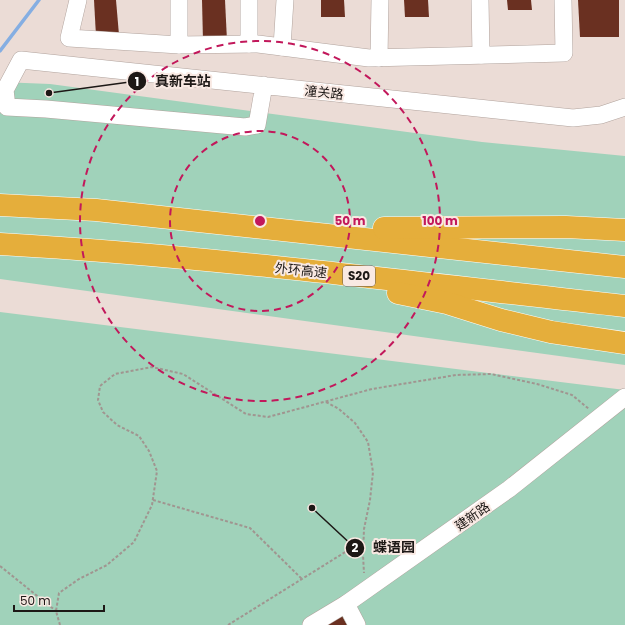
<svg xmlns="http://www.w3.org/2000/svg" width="625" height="625" viewBox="0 0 625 625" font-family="Poppins,'Noto Sans SC',sans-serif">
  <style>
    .green { fill: #a0d2ba }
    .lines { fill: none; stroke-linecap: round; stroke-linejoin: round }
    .stream { stroke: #85aee2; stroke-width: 3.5 }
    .building { fill: #6a3021 }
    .minor-casing { stroke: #b1a39d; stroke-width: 18 }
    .highway-casing { stroke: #fff; stroke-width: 23 }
    .path { stroke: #a09590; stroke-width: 2; stroke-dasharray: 3 2; stroke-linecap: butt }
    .minor { stroke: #fff; stroke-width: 17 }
    .highway { stroke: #e5ae3b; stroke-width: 22 }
    .ring { fill: none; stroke: #c2185b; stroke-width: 2; stroke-dasharray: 7 5 }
    .labels { text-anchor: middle; stroke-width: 4; stroke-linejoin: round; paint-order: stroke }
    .shield { fill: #f9e9e3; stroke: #5f5754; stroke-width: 1 }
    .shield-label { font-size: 12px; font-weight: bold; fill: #1d1816 }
    .street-label { font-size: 13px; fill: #1d1816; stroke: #f9e9e3 }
    .centre { fill: #c2185b; stroke: #f9e9e3; stroke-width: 2 }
    .ring-label { font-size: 12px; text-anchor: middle; font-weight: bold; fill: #c2185b; stroke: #f9e9e3; stroke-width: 4; stroke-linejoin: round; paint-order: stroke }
    .leader { fill: none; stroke: #1d1816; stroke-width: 1.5 }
    .callout-dot { fill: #1d1816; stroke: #f9e9e3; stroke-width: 1.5 }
    .mark-label { font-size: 12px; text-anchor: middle; font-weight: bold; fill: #fff }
    .callout-label { font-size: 14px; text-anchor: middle; font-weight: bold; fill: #1d1816; stroke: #f9e9e3; stroke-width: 4; stroke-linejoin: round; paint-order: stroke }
  </style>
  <rect width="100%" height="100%" fill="#ebdcd6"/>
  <g class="green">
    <polygon points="0,82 50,84 482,142 625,156 625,365 0,279"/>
    <polygon points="0,312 625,390 625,625 0,625"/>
  </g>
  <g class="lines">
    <polyline class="stream" points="0,51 39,0"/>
  </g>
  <g class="building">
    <polygon points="94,0 116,0 119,35 96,36"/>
    <polygon points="202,0 225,0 227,41 203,41"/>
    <polygon points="321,0 344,0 345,17 321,17"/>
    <polygon points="404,0 428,0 429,17 405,17"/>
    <polygon points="507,0 531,0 532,10 508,10"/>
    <polygon points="578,0 619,0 619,37 580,37"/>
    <polygon points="342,616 347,625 326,625"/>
  </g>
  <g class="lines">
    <defs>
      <g id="minor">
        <polyline points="78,0 69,38 179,45 258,44 369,58 564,53 563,0"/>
        <polyline points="179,0 179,45"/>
        <polyline points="249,0 249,44"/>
        <polyline points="480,0 481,55"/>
        <polyline points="282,47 285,0"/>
        <polyline points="379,58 380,0"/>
        <polyline points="264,85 257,125 245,127 46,109 7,107 5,90 21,60 573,118 601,115 625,107"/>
        <polyline points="346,604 357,625"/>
        <polyline points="311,625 346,604 509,489 625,397"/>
      </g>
      <g id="highway">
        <polyline points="0,205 96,210 625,267"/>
        <polyline points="384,228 566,227 625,230"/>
        <path d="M0 244C209 256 417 283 625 306"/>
        <polyline points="398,293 447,303 501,320 551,332 625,343"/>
      </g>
    </defs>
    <use href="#minor" class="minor-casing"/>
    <use href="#highway" class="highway-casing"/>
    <g class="path">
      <polyline points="326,402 339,409 355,423 368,442 373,472 370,500 364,529 363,555 364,573"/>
      <polyline points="153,500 250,528 302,579"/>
      <polyline points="0,566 56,611"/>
      <polyline points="60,625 56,611 59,593 79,579 107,565 134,542 152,505 157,471 149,451 139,436 117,425 103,412 98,400 100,386 115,374 152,367 183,374 246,414 268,417 372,389 456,375 491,374 537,384 572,395 589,409"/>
      <polyline points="228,625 363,541"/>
    </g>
    <use href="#minor" class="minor"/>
    <use href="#highway" class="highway"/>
  </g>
  <g class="ring">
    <circle cx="260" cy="221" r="90"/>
    <circle cx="260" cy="221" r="180"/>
  </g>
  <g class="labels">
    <rect class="shield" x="343" y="266" width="32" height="20" rx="3"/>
    <g class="shield-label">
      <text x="359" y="280">S20</text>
    </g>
    <g class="street-label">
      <text transform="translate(324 92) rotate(6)" y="5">潼关路</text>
      <text transform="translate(301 270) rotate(6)" y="5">外环高速</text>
      <text transform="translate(472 516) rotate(-35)" y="5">建新路</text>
    </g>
  </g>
  <circle cx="260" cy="221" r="6" class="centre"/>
  <g class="ring-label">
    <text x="350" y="225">50 m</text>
    <text x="440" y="225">100 m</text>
  </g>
  <path class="leader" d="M49 93L137 81M312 508L355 548"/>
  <g class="callout-dot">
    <circle cx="49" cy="93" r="4"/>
    <circle cx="312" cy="508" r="4"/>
    <circle cx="137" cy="81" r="10"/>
    <circle cx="355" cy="548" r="10"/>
  </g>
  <g class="mark-label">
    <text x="137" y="86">1</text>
    <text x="355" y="552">2</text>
  </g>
  <g class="callout-label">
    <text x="183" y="86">真新车站</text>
    <text x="394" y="552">蝶语园</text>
  </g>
  <path d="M14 605v6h90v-6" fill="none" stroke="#1d1816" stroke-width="2"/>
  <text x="20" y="605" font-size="12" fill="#1d1816" stroke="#f9e9e3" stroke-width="3" paint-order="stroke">50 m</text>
</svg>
